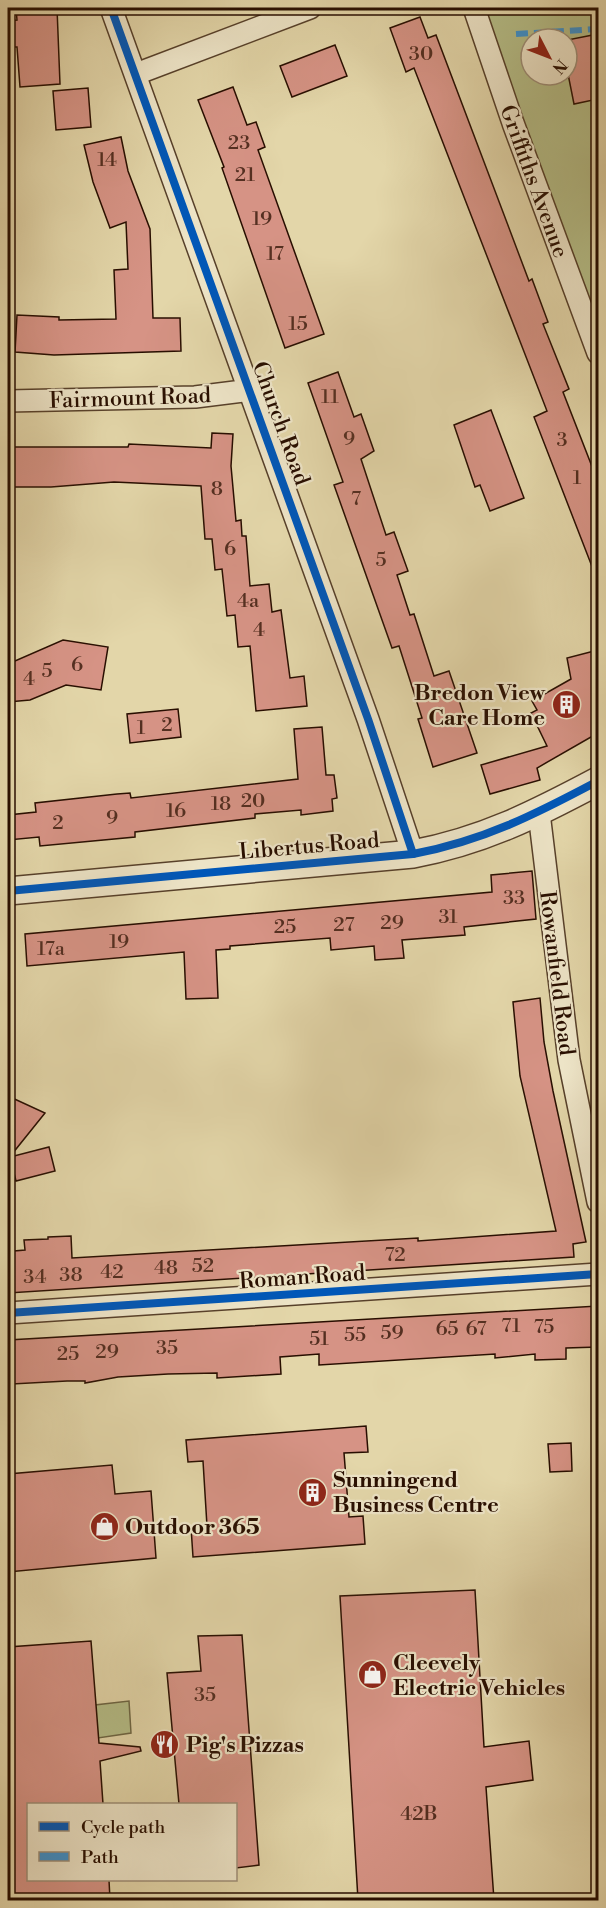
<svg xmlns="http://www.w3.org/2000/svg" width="606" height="1908" viewBox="0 0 606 1908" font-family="'Libre Bodoni',serif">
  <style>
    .green { fill: #b5bd87; stroke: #6e6644; stroke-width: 1.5; fill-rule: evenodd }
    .building { fill: #d69385; stroke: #280e00; stroke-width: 1.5 }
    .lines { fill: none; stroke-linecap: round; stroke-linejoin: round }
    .minor-casing { stroke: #57402a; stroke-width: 24 }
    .tertiary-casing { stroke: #57402a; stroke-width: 30 }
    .minor { stroke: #ede4c7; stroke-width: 21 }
    .tertiary { stroke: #ede4c7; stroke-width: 27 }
    .quiet { stroke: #3c92d0; stroke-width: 6; stroke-dasharray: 12 6; stroke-linecap: butt }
    .cycleway-casing { stroke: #ede4c7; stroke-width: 11 }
    .cycleway { stroke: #0057b8; stroke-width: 8 }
    .labels { text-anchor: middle; stroke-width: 4.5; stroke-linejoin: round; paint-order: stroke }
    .number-label { font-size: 20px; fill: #542f21 }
    .street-label { font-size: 22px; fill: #280e00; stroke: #ede4c7 }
    .poi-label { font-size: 22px; font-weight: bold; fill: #280e00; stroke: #ede4c7; text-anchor: start }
  </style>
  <rect width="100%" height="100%" fill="#e3d6a9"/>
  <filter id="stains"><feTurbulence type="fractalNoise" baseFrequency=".00333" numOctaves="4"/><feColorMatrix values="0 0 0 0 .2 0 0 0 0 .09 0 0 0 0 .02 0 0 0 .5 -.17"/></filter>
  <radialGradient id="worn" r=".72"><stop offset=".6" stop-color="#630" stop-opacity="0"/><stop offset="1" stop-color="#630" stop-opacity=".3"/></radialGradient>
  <g class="green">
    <path d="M474 8H598V353ZM531 39H567V75H531Z"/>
    <polygon points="129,1701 131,1733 98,1738 95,1705"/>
  </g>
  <g class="building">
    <polygon points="16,8 57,8 60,84 20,87 17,47 8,47 8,21 17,20"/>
    <polygon points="420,17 428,38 436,35 529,281 532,279 548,322 543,324 569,389 563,392 598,482 598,582 534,417 547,411 414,68 406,72 390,28"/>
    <polygon points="598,34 598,99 574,104 567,69 567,40"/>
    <polygon points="335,45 347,76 292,97 280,66"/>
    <polygon points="233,87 247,125 256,122 265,147 258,150 324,334 285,348 222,168 224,167 198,100"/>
    <polygon points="88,88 91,127 56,130 53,91"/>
    <polygon points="121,137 128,171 150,229 153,318 180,318 181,351 54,355 15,352 17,315 59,317 59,320 116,319 114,270 128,269 126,222 110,228 93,182 84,145"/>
    <polygon points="338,372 354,417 361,414 374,451 361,459 386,535 394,532 408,571 397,575 410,615 414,614 434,676 449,671 477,753 433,767 418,719 422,718 399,646 392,648 334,485 343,482 308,383"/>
    <polygon points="491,410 524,498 490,511 480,485 475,487 454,425"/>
    <polygon points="212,433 233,434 231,466 236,521 241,520 242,536 246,536 250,586 269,584 272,612 281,610 290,678 304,676 307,706 256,711 250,646 238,647 235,615 227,616 222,569 215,570 212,539 205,539 201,486 114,482 51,487 11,487 10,447 128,447 129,444 211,448"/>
    <polygon points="63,640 108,647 101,690 66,685 30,700 8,702 8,664"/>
    <polygon points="598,650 598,733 537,768 540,780 490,794 481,765 547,746 531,713 537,710 532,701 571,679 567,658"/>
    <polygon points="178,709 181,737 130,743 127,714"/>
    <polygon points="322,727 326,775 334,775 337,798 332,799 333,811 301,815 301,810 255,814 255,818 135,832 135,837 40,846 39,837 8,840 8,815 36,812 35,803 117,794 130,793 131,798 298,779 294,729"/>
    <polygon points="532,871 536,919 464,927 465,935 402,940 404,958 375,960 374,946 331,950 330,938 230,946 230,949 216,950 218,998 186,999 184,952 27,966 25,934 492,892 491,875"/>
    <polygon points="540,998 544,1042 553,1091 586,1242 573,1244 574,1257 8,1293 8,1263 14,1262 14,1251 25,1250 24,1240 48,1239 48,1237 71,1236 72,1258 418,1238 418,1241 556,1231 520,1076 513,1002"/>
    <polygon points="8,1096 45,1113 8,1159"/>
    <polygon points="49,1147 55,1171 16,1181 10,1157"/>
    <polygon points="598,1306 598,1347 566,1348 566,1359 535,1360 535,1354 495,1358 495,1354 319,1365 319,1354 280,1357 281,1374 217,1378 217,1373 168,1374 118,1377 85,1383 85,1381 67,1381 12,1384 12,1372 8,1372 8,1340"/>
    <polygon points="366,1426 368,1452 344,1453 349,1517 363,1516 365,1544 193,1557 191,1527 207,1526 203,1461 188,1462 186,1440"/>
    <polygon points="571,1443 572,1471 550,1472 548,1444"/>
    <polygon points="112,1465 115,1494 151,1491 156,1558 8,1572 8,1474"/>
    <polygon points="475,1590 484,1747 529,1741 533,1780 486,1787 494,1900 358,1900 340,1596"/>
    <polygon points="242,1635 259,1865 236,1868 236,1804 179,1804 167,1673 201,1671 198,1636"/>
    <polygon points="91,1641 99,1743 140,1747 141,1751 100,1761 103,1804 28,1804 28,1880 109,1880 110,1900 8,1900 8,1647"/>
  </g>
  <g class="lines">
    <defs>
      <g id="minor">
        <polyline points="111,8 368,719 413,854"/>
        <polyline points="474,8 513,123 598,353"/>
        <polyline points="136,74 310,8"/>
        <polyline points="8,401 195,397 251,390"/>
        <polyline points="539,813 569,1060 598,1202"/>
        <polyline points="8,1313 598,1274"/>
      </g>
      <path id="tertiary" d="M8 891 413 854C483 841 536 814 598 781"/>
    </defs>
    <use href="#minor" class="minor-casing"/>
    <use href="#tertiary" class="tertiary-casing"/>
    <use href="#minor" class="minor"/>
    <use href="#tertiary" class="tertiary"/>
    <polyline class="quiet" points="516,34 598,29"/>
    <defs>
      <g id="cycleway">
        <polyline points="111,8 368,719 413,854"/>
        <path d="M8 891 413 854C483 841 536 814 598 781"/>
        <polyline points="8,1313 598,1274"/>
      </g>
    </defs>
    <use href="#cycleway" class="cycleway-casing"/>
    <use href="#cycleway" class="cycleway"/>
  </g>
  <defs>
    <symbol id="building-disc" viewBox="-11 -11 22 22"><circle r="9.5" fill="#8f2418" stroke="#ede4c7"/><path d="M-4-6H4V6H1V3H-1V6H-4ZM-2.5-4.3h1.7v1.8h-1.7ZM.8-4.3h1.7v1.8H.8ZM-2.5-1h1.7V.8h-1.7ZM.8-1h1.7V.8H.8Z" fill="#fff"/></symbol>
    <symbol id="shop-disc" viewBox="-11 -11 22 22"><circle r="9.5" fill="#8f2418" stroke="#ede4c7"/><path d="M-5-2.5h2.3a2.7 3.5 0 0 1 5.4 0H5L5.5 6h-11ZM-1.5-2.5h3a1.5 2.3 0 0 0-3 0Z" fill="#fff"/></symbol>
    <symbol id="restaurant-disc" viewBox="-11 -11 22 22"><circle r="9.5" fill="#8f2418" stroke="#ede4c7"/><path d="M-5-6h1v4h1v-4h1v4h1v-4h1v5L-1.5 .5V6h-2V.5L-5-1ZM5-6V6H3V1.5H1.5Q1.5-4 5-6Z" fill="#fff"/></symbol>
  </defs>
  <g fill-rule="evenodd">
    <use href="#building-disc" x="550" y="688" width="33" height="33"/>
    <use href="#building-disc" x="296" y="1476" width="33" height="33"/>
    <use href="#shop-disc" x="88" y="1510" width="33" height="33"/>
    <use href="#shop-disc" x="356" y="1658" width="33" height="33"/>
    <use href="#restaurant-disc" x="148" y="1728" width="33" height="33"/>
  </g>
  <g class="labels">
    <g class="number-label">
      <text x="421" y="60">30</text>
      <text x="239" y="149">23</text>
      <text x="107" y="166">14</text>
      <text x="245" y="181">21</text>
      <text x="262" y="225">19</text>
      <text x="275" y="260">17</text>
      <text x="298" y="330">15</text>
      <text x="330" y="403">11</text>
      <text x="349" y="445">9</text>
      <text x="562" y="446">3</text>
      <text x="577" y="484">1</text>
      <text x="217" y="495">8</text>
      <text x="356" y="505">7</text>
      <text x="230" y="555">6</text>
      <text x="381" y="566">5</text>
      <text x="248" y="607">4a</text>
      <text x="259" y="636">4</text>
      <text x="77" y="671">6</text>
      <text x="47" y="677">5</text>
      <text x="29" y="685">4</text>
      <text x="167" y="731">2</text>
      <text x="141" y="734">1</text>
      <text x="253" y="807">20</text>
      <text x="221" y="810">18</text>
      <text x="176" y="817">16</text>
      <text x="112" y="824">9</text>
      <text x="58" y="829">2</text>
      <text x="514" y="904">33</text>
      <text x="448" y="923">31</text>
      <text x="392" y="929">29</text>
      <text x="344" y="931">27</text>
      <text x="285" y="933">25</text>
      <text x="119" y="948">19</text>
      <text x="51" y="955">17a</text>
      <text x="395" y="1261">72</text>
      <text x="203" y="1272">52</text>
      <text x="166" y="1274">48</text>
      <text x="112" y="1278">42</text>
      <text x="71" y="1281">38</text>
      <text x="35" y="1283">34</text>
      <text x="511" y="1332">71</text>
      <text x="544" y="1333">75</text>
      <text x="447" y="1335">65</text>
      <text x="476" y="1335">67</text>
      <text x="392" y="1339">59</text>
      <text x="355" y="1341">55</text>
      <text x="319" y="1345">51</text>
      <text x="167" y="1354">35</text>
      <text x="107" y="1358">29</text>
      <text x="68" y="1360">25</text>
      <text x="205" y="1701">35</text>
      <text x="419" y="1820">42B</text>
    </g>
    <g class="street-label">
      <text transform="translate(535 181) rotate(70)" y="8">Griffiths Avenue</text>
      <text transform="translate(130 397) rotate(-2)" y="8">Fairmount Road</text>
      <text transform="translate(282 423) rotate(70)" y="8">Church Road</text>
      <text transform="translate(309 845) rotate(-5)" y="8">Libertus Road</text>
      <text transform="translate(558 973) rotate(83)" y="8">Rowanfield Road</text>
      <text transform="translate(302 1276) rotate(-4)" y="8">Roman Road</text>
    </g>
    <g class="poi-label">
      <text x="545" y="700" text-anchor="end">Bredon View<tspan x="545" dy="25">Care Home</tspan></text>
      <text x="333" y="1487">Sunningend<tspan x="333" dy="25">Business Centre</tspan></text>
      <text x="125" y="1534">Outdoor 365</text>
      <text x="393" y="1670">Cleevely<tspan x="393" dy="25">Electric Vehicles</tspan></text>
      <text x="186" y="1752">Pig's Pizzas</text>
    </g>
  </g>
  <rect width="606" height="1908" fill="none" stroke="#e3d6a9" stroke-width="30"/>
  <rect x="9" y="9" width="588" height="1890" fill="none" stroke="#280e00" stroke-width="3"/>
  <rect x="15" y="15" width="576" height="1878" fill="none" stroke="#280e00" stroke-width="1.5"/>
  <rect x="27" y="1803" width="210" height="78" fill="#ede4c7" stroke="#9e8e77" stroke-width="1.5"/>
  <rect x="39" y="1822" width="30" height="9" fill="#0057b8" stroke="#9e8e77" stroke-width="1.5"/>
  <text x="81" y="1833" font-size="18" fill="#280e00">Cycle path</text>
  <rect x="39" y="1852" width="30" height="9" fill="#3c92d0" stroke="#9e8e77" stroke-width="1.5"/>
  <text x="81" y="1863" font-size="18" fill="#280e00">Path</text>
  <g transform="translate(549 57) rotate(132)"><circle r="28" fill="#ede4c7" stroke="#9e8e77" stroke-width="1.5"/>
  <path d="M0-4.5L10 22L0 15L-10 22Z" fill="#8f2418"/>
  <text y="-9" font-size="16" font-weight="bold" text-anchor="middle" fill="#280e00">N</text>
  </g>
  <rect width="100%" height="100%" filter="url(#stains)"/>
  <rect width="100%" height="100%" fill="url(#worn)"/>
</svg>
